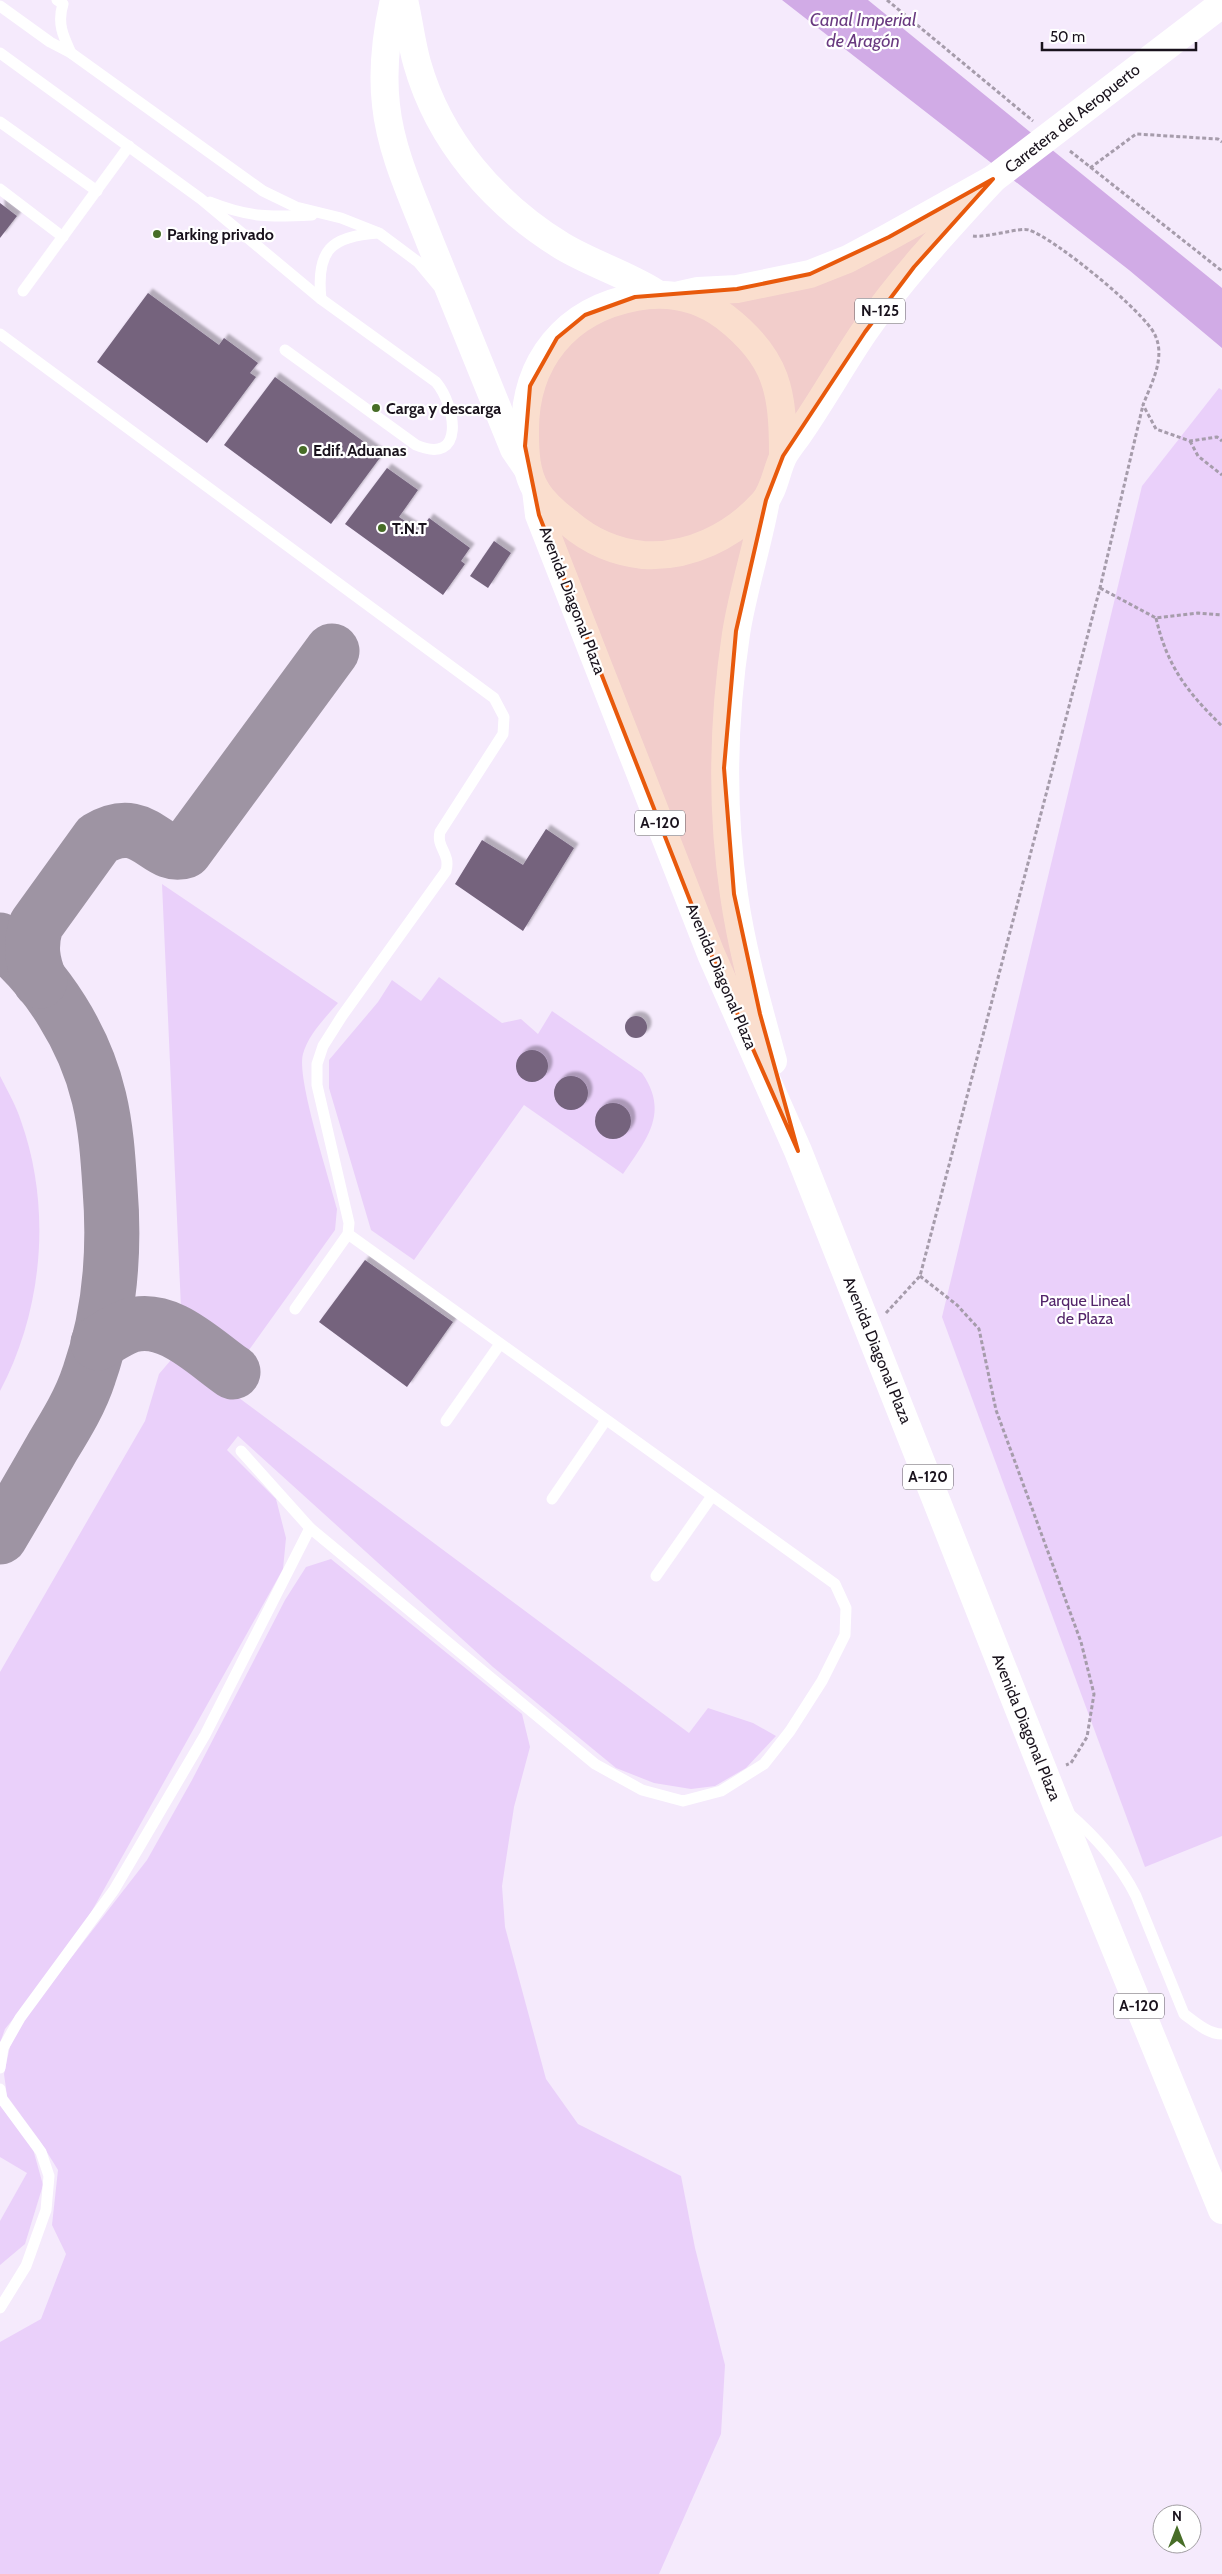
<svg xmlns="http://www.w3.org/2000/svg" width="1222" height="2574" viewBox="0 0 1222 2574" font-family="Cabin,sans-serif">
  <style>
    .green { fill: #ead0fa }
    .water { fill: #d1abe6 }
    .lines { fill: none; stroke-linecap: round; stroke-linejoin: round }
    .taxiway { stroke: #9e94a3; stroke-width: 55 }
    .building { fill: #74637d; filter: url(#shadow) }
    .path { stroke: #a69cab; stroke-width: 3; stroke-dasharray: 4 2.5; stroke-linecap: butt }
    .service { stroke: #fff; stroke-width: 11 }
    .tertiary { stroke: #fff; stroke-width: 28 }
    .primary { stroke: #fff; stroke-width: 28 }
    .trunk { stroke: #fff; stroke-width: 28 }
    .marked { fill: #e8590c; fill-opacity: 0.2; stroke: #e8590c; stroke-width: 4; stroke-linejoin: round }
    .poi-dot { fill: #476d27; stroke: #fff; stroke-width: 2 }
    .labels { text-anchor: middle; stroke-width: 4.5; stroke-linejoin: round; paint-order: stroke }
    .shield { fill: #fff; stroke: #5e5960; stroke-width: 1 }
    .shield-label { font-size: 15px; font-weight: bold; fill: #19121c }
    .street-label { font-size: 16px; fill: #19121c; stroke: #fff }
    .poi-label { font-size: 16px; font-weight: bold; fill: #19121c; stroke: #fff; text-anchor: start }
    .park-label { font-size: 16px; fill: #53256a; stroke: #fff }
    .water-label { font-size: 18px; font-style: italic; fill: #693a80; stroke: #fff }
  </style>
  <defs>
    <filter id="shadow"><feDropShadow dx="4.5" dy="-4.5" stdDeviation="1" flood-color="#0004"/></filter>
  </defs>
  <rect width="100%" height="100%" fill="#f5eafc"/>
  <g class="green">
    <polygon points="1219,388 1222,390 1222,1836 1145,1867 942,1317 1142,486"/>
    <path d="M162 884 338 1003C325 1018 308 1035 303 1054 296 1078 330 1180 337 1209L335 1230 249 1350H238L181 1308Z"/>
    <path d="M439 977 502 1023 521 1019 538 1034 552 1011 642 1073C670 1113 646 1140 623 1174L524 1105 414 1260 371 1230 329 1088V1060L378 1002 392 980 421 1001Z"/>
    <path d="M0 1076C7 1090 16 1105 21 1121 52 1208 43 1310 0 1391Z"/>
    <polygon points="176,1354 223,1386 689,1733 708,1708 753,1723 776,1736 746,1768 715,1786 691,1789 654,1783 616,1768 493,1667 238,1436 227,1450 276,1499 286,1538 283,1569 93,1909 67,1952 5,2029 0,2043 0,1672 145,1421 159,1374"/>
    <polygon points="331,1559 522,1714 530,1747 514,1807 502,1886 505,1927 546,2079 578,2124 681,2176 695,2248 725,2365 721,2434 659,2574 0,2574 0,2342 41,2319 66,2254 52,2225 58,2170 40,2141 7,2096 4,2074 10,2046 26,2016 147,1860 192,1780 285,1600 306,1567"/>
    <polygon points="0,2105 33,2149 43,2185 25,2244 0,2265 0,2221 27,2173 0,2157"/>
  </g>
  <polygon class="water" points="782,0 868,0 1222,288 1222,348 1129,270"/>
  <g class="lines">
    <g class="taxiway">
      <path d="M0 940C47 978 85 1038 99 1098 106 1127 108 1157 110 1188 115 1250 110 1315 89 1375 81 1400 67 1423 53 1446 36 1476 18 1507 0 1537"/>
      <path d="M40 981C32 961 30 946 36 925L98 839C145 811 157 861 185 851L332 651"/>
      <path d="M98 1343C108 1337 118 1330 129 1326 167 1313 204 1352 233 1372"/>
    </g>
  </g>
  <g class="building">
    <polygon points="0,203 17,216 0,238"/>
    <polygon points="148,293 219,345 224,338 258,363 250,373 256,377 207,443 97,362"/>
    <polygon points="275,377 382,455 331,524 224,445"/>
    <polygon points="387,468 418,490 399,517 420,531 429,518 470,548 461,561 465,564 443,595 345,524"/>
    <polygon points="494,541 511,553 488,588 470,576"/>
    <polygon points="546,829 574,848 523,931 455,884 482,840 523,865"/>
    <circle cx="636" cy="1027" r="11"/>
    <circle cx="532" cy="1066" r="16"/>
    <circle cx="571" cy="1093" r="17"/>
    <circle cx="613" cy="1121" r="18"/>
    <polygon points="365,1260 453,1322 407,1387 319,1322"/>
  </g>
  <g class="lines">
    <g class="path">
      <polyline points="887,0 1033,121"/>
      <polyline points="1070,151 1222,271"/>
      <polyline points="1090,168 1136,134 1218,139 1222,142"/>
      <path d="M973 236C987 238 1020 227 1029 230 1054 238 1145 312 1155 335 1166 358 1151 384 1143 405L1156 429 1190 441 1217 437 1222 441"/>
      <polyline points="1190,441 1198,456 1222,475"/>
      <polyline points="1100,588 1156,618 1198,613 1222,615"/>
      <path d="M1156 618C1167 666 1187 692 1222 726"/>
      <polyline points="920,1276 957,1305 979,1329 996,1410 1081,1642 1094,1694 1087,1737 1071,1763 1066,1765"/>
      <polyline points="886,1313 920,1276 1100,588 1143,405"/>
    </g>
    <g class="service">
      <path d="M57 0 63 4C57 23 63 36 71 53"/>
      <polyline points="0,6 50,42 71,53 263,191 296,207 341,218 379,233 418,262 438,286"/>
      <path d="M0 53 201 199 321 299 436 382C456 406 466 466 416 445L285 350"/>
      <polyline points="0,122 97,191"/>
      <polyline points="0,189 63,237"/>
      <path d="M210 202C250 218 271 217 312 215"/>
      <polyline points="23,291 129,146"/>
      <path d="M321 299C316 251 330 236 378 233"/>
      <path d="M0 334 494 698 504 717 503 734 440 832C436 848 451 853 446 871L342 1016 323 1046 317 1064V1085L349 1223 348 1234 295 1309"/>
      <polyline points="446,1421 500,1344"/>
      <polyline points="241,1451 310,1528 595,1764 642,1790 683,1801 721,1791 764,1764 790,1731 822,1681 845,1635 846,1608 835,1584 348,1234"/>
      <polyline points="552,1499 606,1420"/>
      <polyline points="656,1576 712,1496"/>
      <path d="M1067 1812C1095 1836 1120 1864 1136 1896L1184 2014C1195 2022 1208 2034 1222 2034"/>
      <polyline points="0,2068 3,2048 20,2018 114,1890 205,1735 310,1528"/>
      <polyline points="0,2089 2,2099 41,2152 49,2176 46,2210 26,2266 0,2308"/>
    </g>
    <g class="tertiary">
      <path d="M394 0C386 35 382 70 386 105 391 153 413 198 430 242 458 311 486 380 514 449L527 468"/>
      <path d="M404 0C409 21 411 42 417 63 439 141 494 204 562 246 592 264 626 274 656 293"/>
    </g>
    <g class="primary">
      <polyline points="536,490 539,515 711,954 798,1151 1056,1803 1222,2210"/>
      <path d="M766 500C758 545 743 589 736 634 723 720 721 808 734 895 742 951 758 1006 773 1061"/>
    </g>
    <g class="trunk">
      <polyline points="680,295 698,291 737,289 810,274 848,259 889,237 993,179 1222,4"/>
      <path d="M783 456C783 392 778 358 725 317 698 297 669 291 636 297 566 310 524 361 525 433 525 453 526 473 536 490 544 503 557 514 569 523 591 542 615 552 643 555 689 558 733 536 763 503 775 490 776 470 784 455 788 448 793 442 798 435 821 402 841 366 864 332 902 277 948 228 993 179"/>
    </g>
  </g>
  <path class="marked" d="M993 179 914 267 865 332 783 456 766 500 736 631 724 768 734 894 760 1014 798 1151 711 954 539 515 525 446 530 386 557 338 585 315 635 297 737 289 810 274 889 237Z"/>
  <g class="poi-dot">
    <circle cx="157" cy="234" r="5"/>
    <circle cx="376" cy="408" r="5"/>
    <circle cx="303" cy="450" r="5"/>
    <circle cx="382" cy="528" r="5"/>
  </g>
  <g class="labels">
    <g class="shield">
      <rect x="855" y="298.5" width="50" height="25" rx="4"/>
      <rect x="635" y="810.5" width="50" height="25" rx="4"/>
      <rect x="903" y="1464.5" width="50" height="25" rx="4"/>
      <rect x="1114" y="1993.5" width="50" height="25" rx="4"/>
    </g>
    <g class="shield-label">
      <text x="880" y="316">N-125</text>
      <text x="660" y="828">A-120</text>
      <text x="928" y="1482">A-120</text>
      <text x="1139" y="2011">A-120</text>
    </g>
    <g class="street-label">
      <text transform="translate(1072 118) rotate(-38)" y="6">Carretera del Aeropuerto</text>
      <text transform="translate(573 600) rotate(69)" y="6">Avenida Diagonal Plaza</text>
      <text transform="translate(722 976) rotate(67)" y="6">Avenida Diagonal Plaza</text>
      <text transform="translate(878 1350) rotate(68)" y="6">Avenida Diagonal Plaza</text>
      <text transform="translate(1027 1727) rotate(68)" y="6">Avenida Diagonal Plaza</text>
    </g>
    <g class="poi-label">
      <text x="167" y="240">Parking privado</text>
      <text x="386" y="414">Carga y descarga</text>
      <text x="313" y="456">Edif. Aduanas</text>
      <text x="392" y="534">T.N.T</text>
    </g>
    <g class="park-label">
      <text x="1085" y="1306">Parque Lineal<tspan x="1085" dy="18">de Plaza</tspan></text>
    </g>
    <g class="water-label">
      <text x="863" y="26">Canal Imperial<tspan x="863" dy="21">de Aragón</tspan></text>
    </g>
  </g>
  <g transform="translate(1177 2529)"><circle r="24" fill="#ffffff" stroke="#a3a0a4"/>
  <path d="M0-4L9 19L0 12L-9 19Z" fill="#476d27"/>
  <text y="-8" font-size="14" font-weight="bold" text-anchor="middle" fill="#19121c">N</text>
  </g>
  <path d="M1042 42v8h154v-8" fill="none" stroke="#19121c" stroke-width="2.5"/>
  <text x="1050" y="42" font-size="15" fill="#19121c" stroke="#ffffff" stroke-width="4" paint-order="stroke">50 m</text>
</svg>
